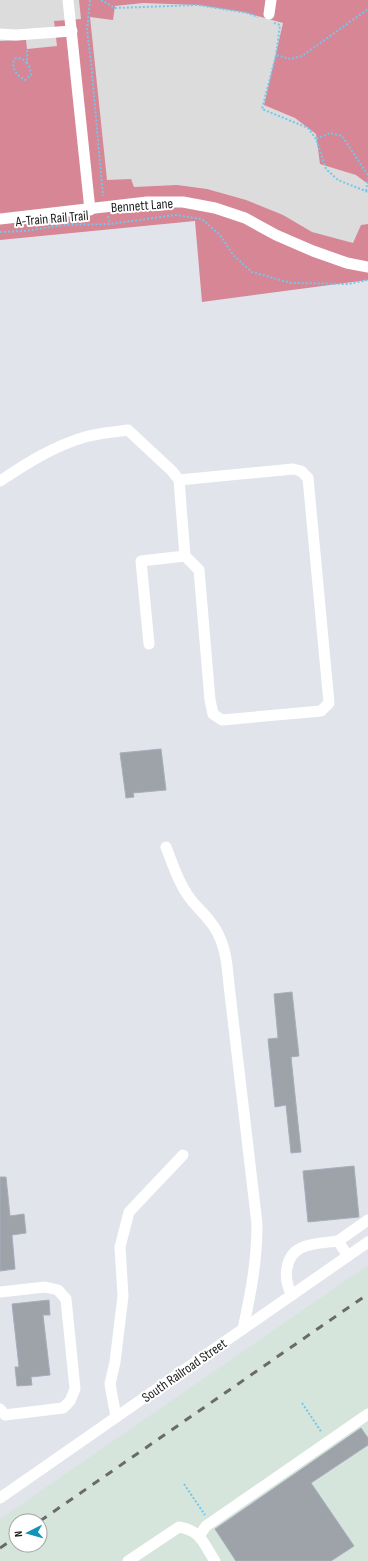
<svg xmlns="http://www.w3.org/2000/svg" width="368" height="1561" viewBox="0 0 368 1561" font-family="'Sofia Sans Condensed',sans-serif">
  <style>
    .industrial { fill: #d5e5db; fill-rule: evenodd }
    .pitch { fill: #d68694 }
    .parking { fill: #dcdcdc }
    .building { fill: #9ea3aa; stroke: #a6aebd }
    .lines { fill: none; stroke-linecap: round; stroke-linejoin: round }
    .path { stroke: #72c7ee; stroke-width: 2; stroke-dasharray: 2 2; stroke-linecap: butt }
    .minor { stroke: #fff; stroke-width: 11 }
    .rail { stroke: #6a6a6a; stroke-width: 3; stroke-dasharray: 8 8; stroke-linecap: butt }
    .labels { text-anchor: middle; stroke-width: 4; stroke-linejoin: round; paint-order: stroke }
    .street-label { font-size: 14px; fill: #1c1c1c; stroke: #fff }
  </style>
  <rect width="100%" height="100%" fill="#e2e4ec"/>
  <path class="industrial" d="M368 1265V1561H0V1519ZM16 1521H40V1545H16Z"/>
  <polygon class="pitch" points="0,0 368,0 368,280 202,302 195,221 0,240"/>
  <g class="parking">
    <polygon points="0,0 79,0 81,19 54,21 57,46 27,49 26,40 0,41"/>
    <polygon points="143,3 198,5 243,12 283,23 264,105 295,118 316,134 320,164 356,175 368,184 368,224 361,225 353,243 312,232 283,215 246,200 207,189 177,185 134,187 131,179 107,180 90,17 113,20 115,6"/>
  </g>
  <g class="building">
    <polygon points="161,749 166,790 133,793 134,797 126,798 120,753"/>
    <polygon points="292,992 299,1056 291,1057 301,1152 291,1153 286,1105 275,1107 268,1039 278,1038 274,994"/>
    <polygon points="354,1166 359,1217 308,1222 303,1171"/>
    <polygon points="0,1177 6,1177 10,1216 24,1214 26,1233 12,1235 15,1269 0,1271"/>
    <polygon points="49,1300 50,1315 43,1315 50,1375 31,1377 32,1385 17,1386 15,1367 19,1367 12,1304"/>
    <polygon points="361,1428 368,1438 368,1445 311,1483 354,1546 331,1561 236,1561 215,1529"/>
  </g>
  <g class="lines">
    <g class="path">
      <polyline points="90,0 87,30 91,62 103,196"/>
      <polyline points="101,0 115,8 198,5 248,13 258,17"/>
      <polyline points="274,23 280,25 276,55"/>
      <path d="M27 63C23 59 20 57 14 59 11 70 17 75 25 80L31 75 30 68 27 63V49"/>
      <polyline points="316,139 308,128 262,109 276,55 290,59 302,56 368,9"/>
      <polyline points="368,175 342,136 330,133 316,139 326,169 338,180 368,192"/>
      <polyline points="366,191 368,178"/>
      <polyline points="108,216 110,224"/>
      <polyline points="0,232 25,231 64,225 110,224 175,215 202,219 220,235 234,256 252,272 291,283 348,284 368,280"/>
      <polyline points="302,1403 322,1433"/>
      <polyline points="184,1484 205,1515"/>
    </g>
    <g class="minor">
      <polyline points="68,0 90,210"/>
      <polyline points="269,14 271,0"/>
      <polyline points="0,34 16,35 72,31"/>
      <polyline points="0,219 147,202 183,202 215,208 245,218 276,235 313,251 347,263 368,267"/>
      <path d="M0 481C27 463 54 446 85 437 99 433 114 432 128 430L172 471 179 480 293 469 301 471 308 478 329 703 321 711 222 720 213 714 210 700 199 570 185 556 179 480"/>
      <polyline points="149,644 141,561 185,556"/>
      <path d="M166 847C172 862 177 880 187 894 193 904 202 911 209 920 225 939 227 961 229 985L257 1224C257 1261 251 1292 243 1329"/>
      <polyline points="348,1256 338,1241 368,1220"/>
      <polyline points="0,1292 45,1287 58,1290 66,1299 75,1389 70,1401 63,1408 5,1415 0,1409"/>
      <path d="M292 1295C287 1286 285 1278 287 1268 291 1242 317 1244 338 1241"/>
      <polyline points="116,1417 110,1384 115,1362 123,1296 120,1247 129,1212 183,1155"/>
      <polyline points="0,1498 368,1242"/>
      <polyline points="199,1536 206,1526 368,1414"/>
      <path d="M128 1561 179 1527C201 1530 204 1545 215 1561"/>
    </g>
    <g class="rail">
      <polyline points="40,1521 368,1294"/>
      <polyline points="0,1548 16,1537"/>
    </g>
  </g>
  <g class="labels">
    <g class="street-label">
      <text transform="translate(142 205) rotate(-4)" y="5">Bennett Lane</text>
      <text transform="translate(52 218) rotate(-5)" y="5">A-Train Rail Trail</text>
      <text transform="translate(184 1370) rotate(-35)" y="5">South Railroad Street</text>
    </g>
  </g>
  <g transform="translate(28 1533) rotate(264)"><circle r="19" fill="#ffffff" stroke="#a4a4a4"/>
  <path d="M0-3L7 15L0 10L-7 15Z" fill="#1095b8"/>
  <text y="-6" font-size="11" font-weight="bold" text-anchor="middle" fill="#1c1c1c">N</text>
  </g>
</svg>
